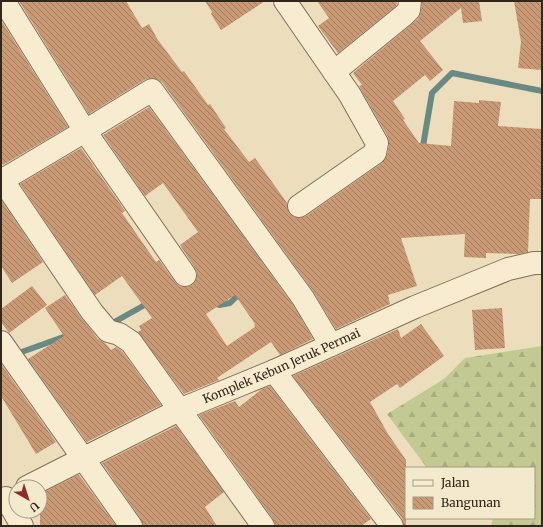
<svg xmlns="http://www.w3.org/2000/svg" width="543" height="527" viewBox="0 0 543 527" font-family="Merriweather,serif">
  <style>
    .forest { fill: url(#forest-firs) }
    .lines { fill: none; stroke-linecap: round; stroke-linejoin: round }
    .stream { stroke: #698a82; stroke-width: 6 }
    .building { fill: url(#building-back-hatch); fill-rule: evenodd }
    .street-casing { stroke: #836f57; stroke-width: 24 }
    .street { stroke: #f7ecd0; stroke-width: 22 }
    .labels { text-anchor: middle; stroke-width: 3; stroke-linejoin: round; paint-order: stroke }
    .street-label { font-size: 12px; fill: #32271b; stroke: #f3e9cc }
  </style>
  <defs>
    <pattern id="forest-firs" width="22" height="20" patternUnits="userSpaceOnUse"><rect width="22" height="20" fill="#c2c992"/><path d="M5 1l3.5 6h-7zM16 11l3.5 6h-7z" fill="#a7ad7d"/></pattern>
    <pattern id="building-back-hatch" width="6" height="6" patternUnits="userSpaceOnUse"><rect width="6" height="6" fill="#c99874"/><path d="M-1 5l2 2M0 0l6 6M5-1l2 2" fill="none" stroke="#a47c5e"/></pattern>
  </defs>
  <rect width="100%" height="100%" fill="#ecdebd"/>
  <polygon class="forest" points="542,346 542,526 491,526 493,518 534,518 534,468 427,468 387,414 444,379 465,358"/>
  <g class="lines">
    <g class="stream">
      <polyline points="422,152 432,93 452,73 542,91"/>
      <polyline points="214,302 219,305 230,303 242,291"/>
      <polyline points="109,325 150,302"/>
      <polyline points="16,354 69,335"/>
    </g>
  </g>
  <g class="building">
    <polygon points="19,1 126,1 142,28 149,24 158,40 182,72 184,71 208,105 210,104 226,128 224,129 249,162 255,158 287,203 287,207 289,213 294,217 300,218 306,216 382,163 387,155 389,145 388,137 359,86 362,85 353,73 418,19 421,11 422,1 479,1 482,21 463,23 461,8 420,41 443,70 430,81 425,75 393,101 405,119 403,120 419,143 451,146 454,101 479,103 479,100 501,102 498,126 542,129 542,199 530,199 528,252 519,254 486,253 486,258 464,257 465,234 401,238 417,286 388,295 390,304 336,329 313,291 162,82 157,79 152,78 146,79 89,114"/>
    <polygon points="205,1 265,1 221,30 211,14 212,12"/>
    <polygon points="317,1 397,1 396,6 338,53 318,26 329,18"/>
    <polygon points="514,1 542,1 542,70 518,68 521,42"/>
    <polygon points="1,20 68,127 3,165 1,162"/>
    <path d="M149 107 293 305 313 339 280 355 271 342 217 378 219 380 184 394 138 332 141 330 139 326 152 318 122 276 95 295 20 184 81 148 125 211 122 213 156 262 159 260 175 282 179 286 186 287 192 285 196 281 197 274 195 268 180 245 198 232 163 183 145 196 103 135ZM235 295 255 324 254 325 255 327 227 346 206 314Z"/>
    <polygon points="1,200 43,262 12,283 1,266"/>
    <polygon points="32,286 47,305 9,333 1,322 1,309"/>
    <polygon points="65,295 82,319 98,339 106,344 111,350 116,347 122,351 161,405 87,442 28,359 64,336 45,308"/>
    <polygon points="502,308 505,348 475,350 472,310"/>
    <polygon points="421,324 444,356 400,388 397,384 370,402 388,434 406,460 406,526 404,526 402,518 293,376 398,329 401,338"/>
    <polygon points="1,364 56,442 36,454 1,396"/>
    <polygon points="270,386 371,519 361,526 275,526 273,519 199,415 235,401 239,407 262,389"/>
    <polygon points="176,426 224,492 205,507 217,526 143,526 141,519 102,463"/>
    <polygon points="78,475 79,475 116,526 40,526 40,494"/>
  </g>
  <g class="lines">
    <defs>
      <g id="street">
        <polyline points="4,1 85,131 185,275"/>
        <polyline points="285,1 350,95 377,143 375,153 299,206"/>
        <polyline points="334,72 404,15 409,10 410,1"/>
        <polyline points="1,178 92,312 108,331 119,334 131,342 263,526"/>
        <polyline points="1,181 85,131 152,90 303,298 331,345"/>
        <polyline points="1,342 131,526"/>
        <polyline points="274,371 392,526"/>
        <path id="s1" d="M27 487 179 410 274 371 415 307 508 269 534 263H542"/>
        <polyline points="6,498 22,526"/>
      </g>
    </defs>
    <use href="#street" class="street-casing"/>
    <use href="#street" class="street"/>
  </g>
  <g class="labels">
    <g class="street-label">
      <text dy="4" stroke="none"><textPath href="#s1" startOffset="282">Komplek Kebun Jeruk Permai</textPath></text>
    </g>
  </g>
  <rect width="543" height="527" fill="none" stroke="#32271b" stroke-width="4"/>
  <rect x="405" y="467" width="130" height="52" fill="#f3e9cc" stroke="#a69b85"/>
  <rect x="413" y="480" width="20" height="6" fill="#f7ecd0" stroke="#a69b85"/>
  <text x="441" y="487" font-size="12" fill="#32271b">Jalan</text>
  <rect x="413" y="497" width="20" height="12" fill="url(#building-back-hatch)" stroke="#a69b85"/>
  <text x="441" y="507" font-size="12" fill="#32271b">Bangunan</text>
  <g transform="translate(28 499) rotate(141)"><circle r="19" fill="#f3e9cc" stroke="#a69b85"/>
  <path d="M0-3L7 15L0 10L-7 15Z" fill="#8f2a29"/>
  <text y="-6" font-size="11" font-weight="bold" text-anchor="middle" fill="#32271b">U</text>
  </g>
</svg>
